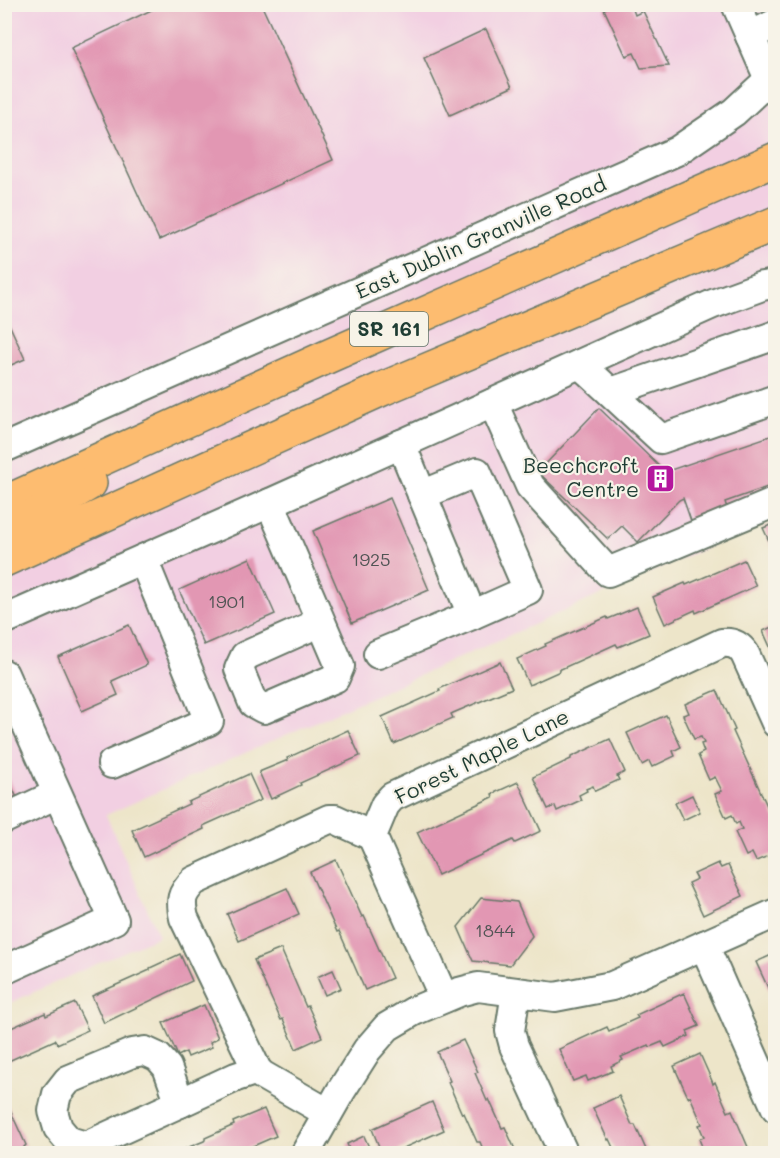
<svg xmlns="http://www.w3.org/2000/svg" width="780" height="1158" viewBox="0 0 780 1158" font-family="Mali,sans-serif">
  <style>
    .built { fill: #f2cfe2 }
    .building { fill: #e297b3 }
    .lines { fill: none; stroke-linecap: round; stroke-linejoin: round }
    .minor-casing { stroke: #677868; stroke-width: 32 }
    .major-casing { stroke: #677868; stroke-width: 36 }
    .minor { stroke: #fff; stroke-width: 28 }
    .major { stroke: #fdbc70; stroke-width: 33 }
    .labels { text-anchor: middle; stroke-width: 4.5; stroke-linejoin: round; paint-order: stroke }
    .number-label { font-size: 18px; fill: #505454 }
    .shield { fill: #f7f3e8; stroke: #60746a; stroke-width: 1.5 }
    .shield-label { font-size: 20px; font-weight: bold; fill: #1f3d34 }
    .street-label { font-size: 21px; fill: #1f3d34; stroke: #f7f3e8 }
    .poi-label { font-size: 21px; fill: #1f3d34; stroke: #f7f3e8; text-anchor: end }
  </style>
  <rect width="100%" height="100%" fill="#f7f3e8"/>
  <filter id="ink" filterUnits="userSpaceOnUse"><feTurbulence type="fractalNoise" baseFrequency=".0167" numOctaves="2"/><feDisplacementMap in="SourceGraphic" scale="12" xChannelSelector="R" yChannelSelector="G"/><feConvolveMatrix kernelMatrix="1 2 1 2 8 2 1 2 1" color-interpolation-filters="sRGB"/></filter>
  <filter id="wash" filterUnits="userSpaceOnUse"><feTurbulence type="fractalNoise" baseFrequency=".008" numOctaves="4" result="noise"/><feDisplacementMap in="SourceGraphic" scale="24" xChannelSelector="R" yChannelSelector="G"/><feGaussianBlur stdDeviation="1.35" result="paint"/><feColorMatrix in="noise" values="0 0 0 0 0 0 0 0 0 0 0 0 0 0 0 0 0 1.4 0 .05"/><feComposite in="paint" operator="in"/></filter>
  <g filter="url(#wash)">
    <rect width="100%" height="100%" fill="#ede5c9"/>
    <polygon class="built" points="4,5 776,5 775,517 106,815 159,936 5,1005"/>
    <g id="blocks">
      <g class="building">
        <polygon points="164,4 261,4 333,160 159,240 71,48"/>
        <polygon points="613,4 631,4 635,15 643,11 669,66 641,68 634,53 626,56 604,9"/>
        <polygon points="486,29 512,87 450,115 424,58"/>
        <polygon points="4,313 25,359 4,368"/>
        <polygon points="599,408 665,472 776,434 776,484 725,502 728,511 692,524 683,498 679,500 638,542 622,526 608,539 538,472"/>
        <polygon points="390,498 429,590 352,623 313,531"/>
        <polygon points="776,523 776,556 763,528"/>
        <polygon points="250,558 275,614 204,645 179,590"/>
        <polygon points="744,560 756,586 696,613 695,610 665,624 653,597 685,583 686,585"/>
        <polygon points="637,607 649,634 618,647 616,644 561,669 560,669 560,671 529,685 517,659 546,646 545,644 607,617 608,619"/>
        <polygon points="129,625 147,665 112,681 118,695 82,711 58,657"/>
        <polygon points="776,625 776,660 763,631"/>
        <polygon points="500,662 512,688 453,713 451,714 453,718 394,744 382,717 440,691 439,689"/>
        <polygon points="717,690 735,730 733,731 768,808 770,807 776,819 776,853 756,861 752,853 746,856 735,832 742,829 739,822 736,824 732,815 726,818 715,794 722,791 715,777 709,780 698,755 704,752 701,744 704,743 701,737 694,739 683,715 689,713 685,704"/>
        <polygon points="666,715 681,747 673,751 675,756 652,767 649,761 642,765 627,733"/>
        <polygon points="348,730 360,756 300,783 301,785 271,799 259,772 288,760 287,758"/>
        <polygon points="610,739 625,772 617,776 619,780 595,791 593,786 586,789 587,791 579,795 581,800 557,811 555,806 548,809 533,777 571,759 571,757"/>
        <polygon points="4,770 17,798 4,804"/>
        <polygon points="249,774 261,800 203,826 204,829 144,857 132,830 189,804 188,802"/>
        <polygon points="518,782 541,831 515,843 513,840 438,875 417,832 493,797 492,794"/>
        <polygon points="692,795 700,812 683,820 675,803"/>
        <polygon points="336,860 362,917 364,916 392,978 365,990 339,931 337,932 310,872"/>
        <polygon points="718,863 721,868 728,865 743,896 703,915 688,883 697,879 694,874"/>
        <polygon points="287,888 299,914 239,941 227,914"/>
        <polygon points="481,898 517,902 532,936 510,965 473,961 458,927"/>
        <polygon points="281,949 306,1007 308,1006 322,1037 296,1049 283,1019 281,1020 280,1018 254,960"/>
        <polygon points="776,953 776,987 769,990 756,962"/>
        <polygon points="180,954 192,981 104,1023 92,996 150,970 150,968"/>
        <polygon points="333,970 341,988 325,995 317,977"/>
        <polygon points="684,993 699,1026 687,1031 689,1036 665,1047 662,1042 650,1047 649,1045 621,1057 623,1060 611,1066 613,1071 588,1081 586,1076 573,1081 559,1049 607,1027 609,1031 638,1018 636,1015"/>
        <polygon points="75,1003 88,1030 57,1044 55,1040 4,1063 4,1031 45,1013 46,1016"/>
        <polygon points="204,1005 218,1038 210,1042 212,1047 188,1057 186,1052 178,1056 163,1023"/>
        <polygon points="463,1040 478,1072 475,1073 487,1101 489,1099 502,1128 505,1127 517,1154 485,1154 480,1142 477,1142 464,1113 462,1114 448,1082 450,1081 437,1052"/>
        <polygon points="700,1054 712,1081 713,1084 715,1082 728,1112 732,1110 751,1154 705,1154 699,1139 704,1137 699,1125 702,1124 690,1096 688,1097 674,1066"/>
        <polygon points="619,1096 632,1125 635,1125 648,1154 616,1154 609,1139 608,1140 607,1138 593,1108"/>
        <polygon points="4,1097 26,1145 24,1147 27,1154 4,1154"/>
        <polygon points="432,1102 444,1130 390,1154 382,1154 372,1129"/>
        <polygon points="264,1109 276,1136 246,1149 248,1151 242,1154 169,1154 176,1151 177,1152 204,1141 205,1140 205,1138 234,1125 233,1122"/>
        <polygon points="364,1136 372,1154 351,1154 347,1144"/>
      </g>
    </g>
  </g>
  <g filter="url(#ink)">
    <use href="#blocks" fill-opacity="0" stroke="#677868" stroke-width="1.5"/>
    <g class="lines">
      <defs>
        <g id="minor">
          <polyline points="736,4 769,79"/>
          <polyline points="750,36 776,23"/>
          <polyline points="580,364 661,439 776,399"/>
          <polyline points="611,392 776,335"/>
          <polyline points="493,403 530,486 608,572 776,502"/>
          <polyline points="4,448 677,151 734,112 776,73"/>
          <polyline points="422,495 477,472 528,590 472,615"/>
          <polyline points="270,503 340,666 335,678 264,709 253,703 239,669 245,656 321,622"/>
          <polyline points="4,620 270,503 713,304 762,286 776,284"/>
          <polyline points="378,654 472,615 401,444"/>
          <polyline points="4,674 114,920 4,970"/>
          <polyline points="112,764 209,721 143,559"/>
          <polyline points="4,819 57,794"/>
          <path d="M372 836 385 805 392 797 722 643C733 642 739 645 745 654L776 723"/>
          <polyline points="372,836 444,998"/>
          <polyline points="704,945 776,1108"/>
          <polyline points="516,992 510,1031 514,1046 564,1154"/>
          <polygon points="145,1051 158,1057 167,1067 180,1103 86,1146 69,1141 58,1128 53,1111 57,1094 68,1080 132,1053"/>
          <polyline points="180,1103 236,1077 257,1070"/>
          <path d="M328 1113 262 1075 257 1070 184 918C180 900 181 894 194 881L329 819H335L372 836"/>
          <polyline points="305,1154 341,1091 367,1050 387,1027 414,1011 459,992 478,987 555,997 612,986 776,913"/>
        </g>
        <g id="major">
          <polyline points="4,503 329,356 776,159"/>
          <polyline points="4,534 90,483"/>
          <polyline points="4,560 382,389 776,223"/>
        </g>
      </defs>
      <use href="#minor" class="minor-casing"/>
      <use href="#major" class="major-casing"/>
      <use href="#minor" class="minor"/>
      <use href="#major" class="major"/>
    </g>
  </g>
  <defs>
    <symbol id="building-square" viewBox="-11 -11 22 22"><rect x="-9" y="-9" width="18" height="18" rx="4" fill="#b5179e" stroke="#f7f3e8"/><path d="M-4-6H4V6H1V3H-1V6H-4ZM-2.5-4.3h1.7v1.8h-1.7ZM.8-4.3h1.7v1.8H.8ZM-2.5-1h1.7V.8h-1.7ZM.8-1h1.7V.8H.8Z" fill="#fff"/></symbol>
  </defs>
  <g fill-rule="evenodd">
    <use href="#building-square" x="644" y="462" width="33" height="33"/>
  </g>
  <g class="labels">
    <g class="number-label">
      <text x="371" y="566">1925</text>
      <text x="227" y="608">1901</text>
      <text x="495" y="937">1844</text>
    </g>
    <rect class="shield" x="350" y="312" width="78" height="34" rx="4.5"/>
    <g class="shield-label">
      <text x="389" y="336">SR 161</text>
    </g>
    <g class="street-label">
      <text transform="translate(481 238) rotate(-24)" y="7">East Dublin Granville Road</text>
      <text transform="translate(482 757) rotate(-26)" y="7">Forest Maple Lane</text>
    </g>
    <g class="poi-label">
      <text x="639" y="473">Beechcroft<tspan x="639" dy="24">Centre</tspan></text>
    </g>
  </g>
  <rect width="780" height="1158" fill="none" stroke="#f7f3e8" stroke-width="24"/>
</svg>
